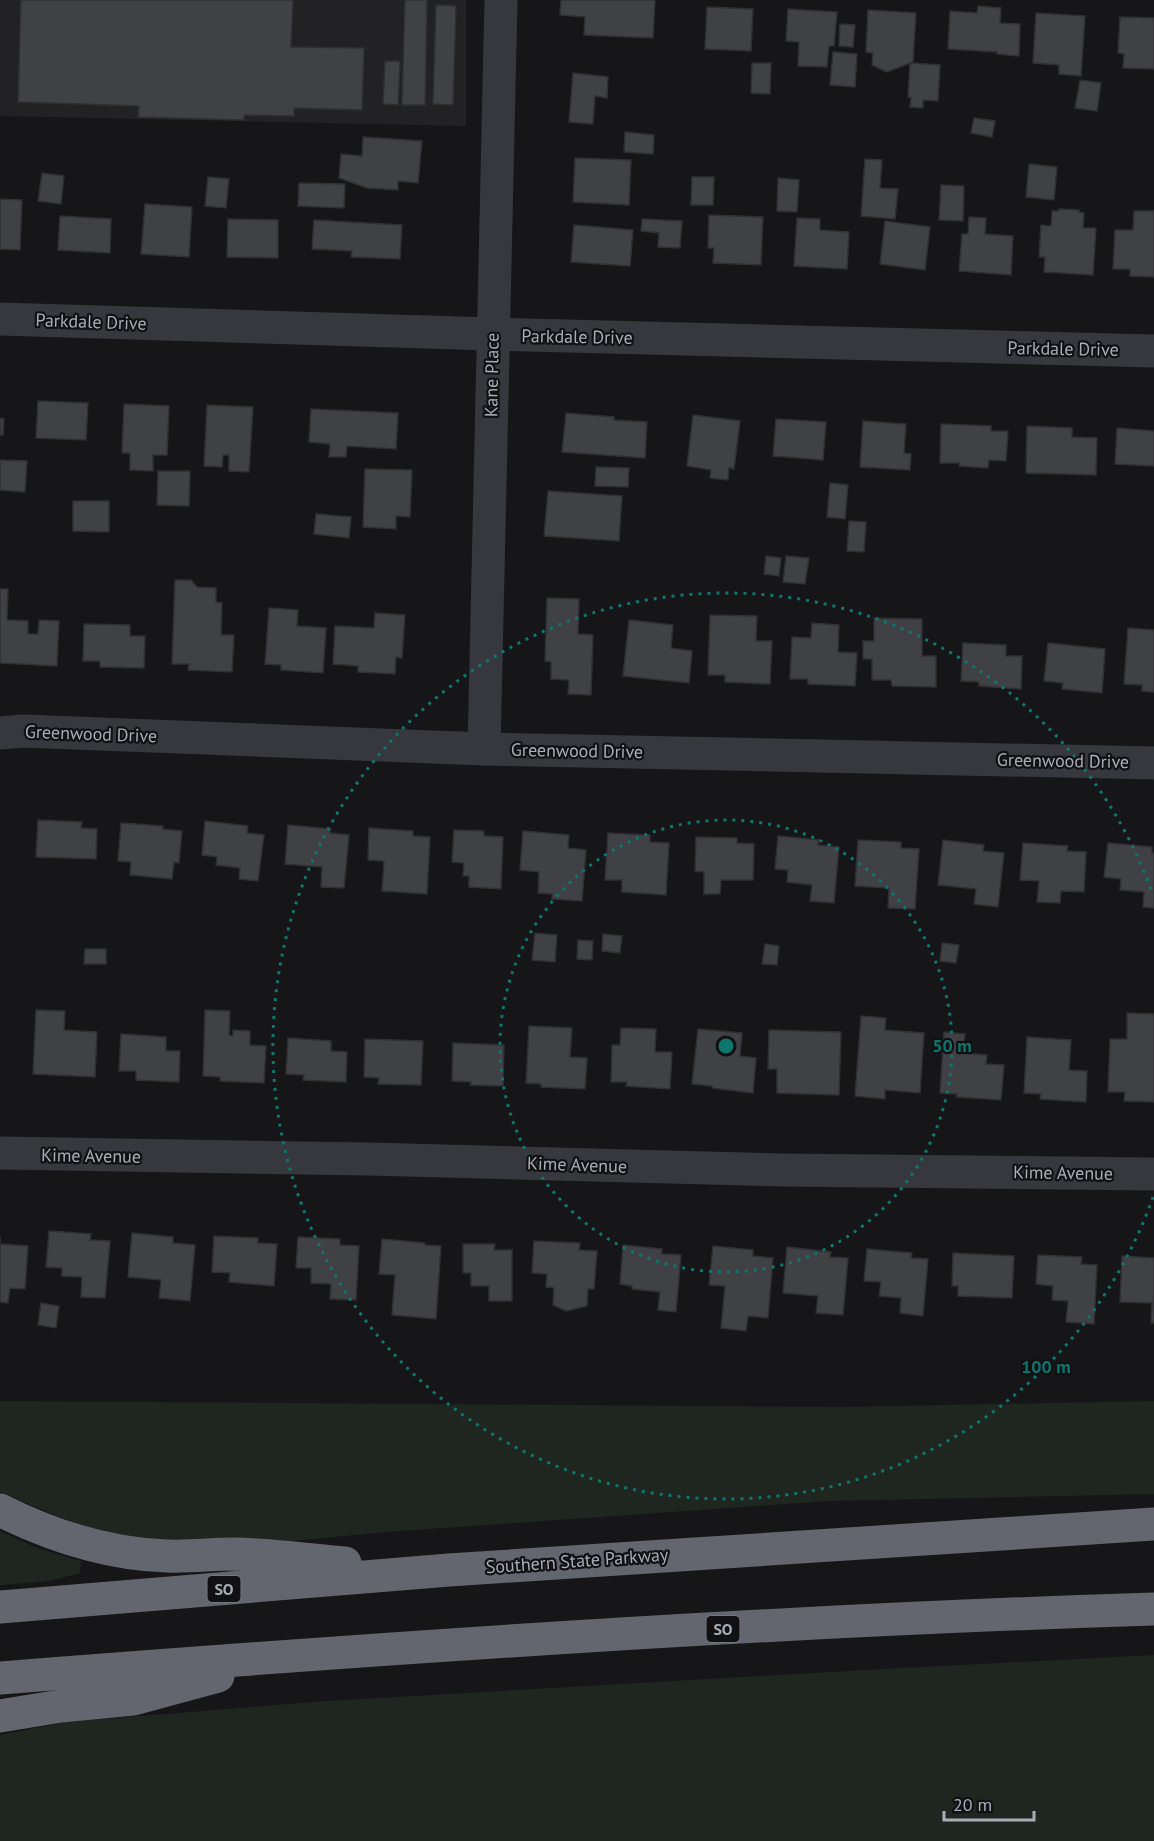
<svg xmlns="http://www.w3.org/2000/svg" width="1154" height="1841" viewBox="0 0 1154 1841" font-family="'PT Sans',sans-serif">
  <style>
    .built { fill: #222225 }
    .green { fill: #1e261f }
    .building { fill: #404145; stroke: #303034; stroke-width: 1.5 }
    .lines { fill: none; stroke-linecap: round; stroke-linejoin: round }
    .minor { stroke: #37383d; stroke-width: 33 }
    .motorway { stroke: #63666e; stroke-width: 33 }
    .ring { fill: none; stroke: #0f766e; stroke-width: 3; stroke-dasharray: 3 6 }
    .labels { text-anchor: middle; stroke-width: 4.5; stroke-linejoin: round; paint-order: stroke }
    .shield { fill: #111113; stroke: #7b7e86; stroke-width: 1.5 }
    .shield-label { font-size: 16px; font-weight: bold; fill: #a8adb8 }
    .street-label { font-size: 18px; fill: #a8adb8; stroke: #111113 }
    .centre { fill: #0f766e; stroke: #111113; stroke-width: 3 }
    .ring-label { font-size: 18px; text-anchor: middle; font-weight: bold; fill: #0f766e; stroke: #111113; stroke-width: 4.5; stroke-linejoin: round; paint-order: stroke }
  </style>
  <rect width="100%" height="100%" fill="#161618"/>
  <polygon class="built" points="0,0 466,0 466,126 0,116"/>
  <g class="green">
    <polygon points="0,1401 843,1407 1154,1401 1154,1494 829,1501 386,1532 190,1551 101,1534 0,1492"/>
    <polygon points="0,1531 37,1548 81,1561 80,1573 50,1581 0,1585"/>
    <polygon points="1154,1655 1154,1841 0,1841 0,1735 66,1722 326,1701 883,1669"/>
  </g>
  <g class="building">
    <polygon points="21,0 293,0 291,47 364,48 362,110 294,108 294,116 244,115 244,120 138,117 139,106 18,102"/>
    <polygon points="405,0 427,0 425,105 402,105"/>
    <polygon points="561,0 655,0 653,38 584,35 585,17 560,15"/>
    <polygon points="436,5 456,6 453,105 433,104"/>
    <polygon points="978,6 1001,8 1000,23 1020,24 1019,56 997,54 997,52 948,49 950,11 977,13"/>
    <polygon points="707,7 753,9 751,51 705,49"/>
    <polygon points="788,9 837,12 834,46 829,46 827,67 798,66 799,42 786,41"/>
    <polygon points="868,10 916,13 913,62 887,72 872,65 873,53 866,52"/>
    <polygon points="1036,13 1085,16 1081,76 1059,74 1059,65 1033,63"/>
    <polygon points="1120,17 1154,18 1154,69 1123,68 1124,54 1118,53"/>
    <polygon points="840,24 855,25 853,47 839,46"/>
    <polygon points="833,52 857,54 855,87 830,85"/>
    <polygon points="385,61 400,61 398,105 383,104"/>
    <polygon points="752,63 771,63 770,94 751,93"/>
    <polygon points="910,63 940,65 938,101 923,100 923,108 910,107 911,98 908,97"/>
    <polygon points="573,73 608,77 607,98 595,96 593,124 569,122"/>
    <polygon points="1080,80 1101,83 1097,111 1075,108"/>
    <polygon points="974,118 995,121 992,137 971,133"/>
    <polygon points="625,132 654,135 653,154 624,152"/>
    <polygon points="363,137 422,141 418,183 398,181 398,190 367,188 339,178 341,154 362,156"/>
    <polygon points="575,158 631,160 629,205 573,202"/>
    <polygon points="865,159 882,160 880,188 898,189 895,219 861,216"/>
    <polygon points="1029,164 1057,167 1054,200 1026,197"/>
    <polygon points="42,173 64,176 61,204 38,201"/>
    <polygon points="208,177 229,179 226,208 205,206"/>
    <polygon points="692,177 714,177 713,205 691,205"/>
    <polygon points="778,178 799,180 797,212 777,211"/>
    <polygon points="299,183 345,184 344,208 298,206"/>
    <polygon points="941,185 964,186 963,221 939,220"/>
    <polygon points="0,199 22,200 20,250 0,249"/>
    <polygon points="145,204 192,207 189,257 141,254"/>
    <polygon points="1059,209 1079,210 1079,212 1084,213 1083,228 1096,228 1093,275 1044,272 1045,257 1039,257 1041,225 1051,226 1052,211 1059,211"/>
    <polygon points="1134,211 1154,211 1154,277 1130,276 1130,269 1113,269 1115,230 1133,230"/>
    <polygon points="709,215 763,217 761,265 713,263 714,248 708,248"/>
    <polygon points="60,216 111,219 110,253 58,250"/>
    <polygon points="969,217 986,218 985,234 1013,236 1011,275 959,271 962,234 968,234"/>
    <polygon points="797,218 820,219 820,230 849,232 847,269 794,266"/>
    <polygon points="228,219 278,220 278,258 227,257"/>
    <polygon points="642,219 682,221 680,248 658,247 659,233 641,231"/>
    <polygon points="314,220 402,225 400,259 351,257 352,251 312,249"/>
    <polygon points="885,221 930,227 925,270 880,264"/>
    <polygon points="574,225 633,230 630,266 571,262"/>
    <polygon points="38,401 88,403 86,440 36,438"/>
    <polygon points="124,404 169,406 167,455 153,455 153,471 130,470 130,453 122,453"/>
    <polygon points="207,405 253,407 249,472 229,471 229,455 223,455 222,467 204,466"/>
    <polygon points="311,409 398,413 396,449 347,446 346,457 329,457 330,444 309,442"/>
    <polygon points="566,413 614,417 614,420 647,422 645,458 562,452"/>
    <polygon points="693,415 740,421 734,469 729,468 728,480 710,478 711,470 687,466"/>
    <polygon points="0,418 4,419 3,435 0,435"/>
    <polygon points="776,419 826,422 823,460 773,456"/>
    <polygon points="863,421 906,424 904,453 911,454 910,470 860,467"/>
    <polygon points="941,424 991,426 991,431 1008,431 1006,461 989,460 988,468 959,466 960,463 940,463"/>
    <polygon points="1027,426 1072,428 1072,437 1097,438 1096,475 1026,473"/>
    <polygon points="1117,428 1154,431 1154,466 1115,464"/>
    <polygon points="0,460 27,461 25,492 0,490"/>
    <polygon points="596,467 629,468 628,487 595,486"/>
    <polygon points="365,469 412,470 410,517 396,516 396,529 363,527"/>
    <polygon points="158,471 190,471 189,506 157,505"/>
    <polygon points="830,483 848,485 845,519 827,517"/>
    <polygon points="548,491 622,496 619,541 544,536"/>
    <polygon points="73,501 109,501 109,532 73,531"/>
    <polygon points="316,514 351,517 349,538 314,534"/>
    <polygon points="849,521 866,522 864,552 847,551"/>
    <polygon points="766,556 781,558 779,576 764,574"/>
    <polygon points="786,556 809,558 805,584 783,582"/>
    <polygon points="175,580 191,580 197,587 216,588 216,602 222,603 221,635 234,635 232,672 188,670 189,664 172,664"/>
    <polygon points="0,589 8,589 7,620 28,621 28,634 38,634 39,620 59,621 57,666 0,663"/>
    <polygon points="547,598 579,599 578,634 593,635 591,695 568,694 569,680 551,679 551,662 545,661"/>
    <polygon points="269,608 298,610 297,626 326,628 323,673 281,670 281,665 265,664"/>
    <polygon points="375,613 405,615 402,658 396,657 395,674 358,672 358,666 333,664 335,626 374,628"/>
    <polygon points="710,615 757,616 756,641 772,641 770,684 725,682 725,675 708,675"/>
    <polygon points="874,618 922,619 922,656 936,656 936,687 892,686 891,680 872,680 872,659 863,659 863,641 874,641"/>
    <polygon points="629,620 673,625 671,648 692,651 689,683 623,676"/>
    <polygon points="812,623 839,625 838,652 857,653 855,686 808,684 808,679 790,679 792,637 811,638"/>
    <polygon points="84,624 130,625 130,636 145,636 144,668 100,667 100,661 83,661"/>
    <polygon points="1128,628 1154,630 1154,692 1142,691 1142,685 1124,684"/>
    <polygon points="963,643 1006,645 1006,656 1022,656 1021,689 979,686 979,682 961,681"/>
    <polygon points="1048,643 1105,649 1102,693 1062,689 1063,683 1044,681"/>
    <polygon points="38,820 82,822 81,828 97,829 96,859 36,857"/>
    <polygon points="205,821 248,826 247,833 264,835 258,881 239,879 240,868 216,865 217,857 202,855"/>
    <polygon points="121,823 163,826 163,829 182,831 179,863 174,862 172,879 130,875 131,862 118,861"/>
    <polygon points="288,825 331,829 330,833 349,835 344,888 321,887 322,867 285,864"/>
    <polygon points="369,828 413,831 413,836 430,837 427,894 382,891 384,861 368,860"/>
    <polygon points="454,830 484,831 484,836 503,837 501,889 469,887 469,876 463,876 464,863 452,862"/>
    <polygon points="523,831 569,835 568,848 586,850 582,901 552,899 552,894 538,893 539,872 520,870"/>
    <polygon points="608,833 650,835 650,842 669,843 666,895 622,892 622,880 605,880"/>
    <polygon points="778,836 819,840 818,845 839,847 834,903 810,901 812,885 787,882 788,870 775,869"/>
    <polygon points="696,837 737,838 737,843 754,844 753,880 721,880 720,894 704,894 704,872 695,871"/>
    <polygon points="858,840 901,842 901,848 919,849 915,909 888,908 889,888 855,886"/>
    <polygon points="943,840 984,845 983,851 1004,853 998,907 974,904 976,889 938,885"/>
    <polygon points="1023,843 1068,846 1067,851 1086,852 1084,892 1061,891 1060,903 1037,902 1039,881 1020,880"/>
    <polygon points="1108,843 1152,847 1152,853 1154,853 1154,908 1143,907 1144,892 1120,890 1121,879 1104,877"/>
    <polygon points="535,933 557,935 555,962 532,960"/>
    <polygon points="603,934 622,936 620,953 602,951"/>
    <polygon points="578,940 593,941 592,960 577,959"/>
    <polygon points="942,943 959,945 956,963 940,961"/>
    <polygon points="765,944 779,946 777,965 762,964"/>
    <polygon points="85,949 106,949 106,964 84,964"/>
    <polygon points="36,1010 65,1011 64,1030 97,1032 95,1077 33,1074"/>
    <polygon points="205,1010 230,1011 229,1035 233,1036 233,1030 250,1031 250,1045 266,1046 264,1083 220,1081 220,1077 203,1076"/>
    <polygon points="1127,1013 1154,1014 1154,1102 1124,1101 1125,1092 1108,1092 1110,1039 1127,1039"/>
    <polygon points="861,1016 886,1018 885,1030 924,1033 920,1093 885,1090 885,1099 855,1096"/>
    <polygon points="529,1026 572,1028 570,1057 587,1058 585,1089 541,1087 541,1084 526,1083"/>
    <polygon points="621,1028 656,1029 655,1052 672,1052 670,1089 626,1086 627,1082 611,1082 612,1045 620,1045"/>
    <polygon points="698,1029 742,1033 740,1056 756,1058 753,1093 712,1088 712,1086 692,1084"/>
    <polygon points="769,1030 841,1032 839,1095 777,1093 777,1069 768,1069"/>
    <polygon points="944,1032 965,1034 963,1053 987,1055 986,1064 1004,1065 1001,1100 956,1097 957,1094 940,1093"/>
    <polygon points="121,1034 166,1037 166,1051 180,1051 179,1082 136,1080 136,1071 119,1071"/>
    <polygon points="1027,1037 1071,1040 1069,1070 1087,1071 1086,1102 1040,1099 1041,1094 1024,1093"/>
    <polygon points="288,1038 331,1041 331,1051 347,1052 346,1082 303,1080 304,1075 286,1074"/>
    <polygon points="365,1039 423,1041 421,1085 378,1084 379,1078 364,1077"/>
    <polygon points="453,1043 504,1045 503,1086 470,1085 471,1082 452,1081"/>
    <polygon points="49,1231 91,1234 90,1240 110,1241 105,1298 81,1297 82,1277 62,1276 62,1268 46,1267"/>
    <polygon points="132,1233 173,1237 173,1243 195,1245 190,1301 159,1298 161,1280 128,1277"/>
    <polygon points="0,1236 0,1244 28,1246 25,1289 10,1288 8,1303 0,1302"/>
    <polygon points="214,1236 258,1238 258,1243 277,1244 274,1286 229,1282 230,1273 212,1272"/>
    <polygon points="298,1237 340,1239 340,1245 359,1246 356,1300 330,1299 331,1284 311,1283 311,1268 296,1268"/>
    <polygon points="382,1239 425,1243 425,1245 441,1246 436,1319 392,1315 395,1275 379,1274"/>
    <polygon points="534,1241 580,1243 579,1250 597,1251 594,1289 588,1289 587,1306 566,1311 553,1305 554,1288 546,1287 547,1274 532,1273"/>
    <polygon points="463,1244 495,1244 494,1250 512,1250 512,1301 489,1301 489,1286 471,1286 471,1273 463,1273"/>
    <polygon points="623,1245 662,1249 662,1254 681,1255 676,1312 658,1310 660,1292 632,1289 632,1286 620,1284"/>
    <polygon points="713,1246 753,1250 753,1256 773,1258 768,1318 748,1316 746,1331 721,1328 725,1286 709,1285"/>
    <polygon points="787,1247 831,1252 830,1257 848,1258 843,1315 816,1313 818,1296 783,1293"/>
    <polygon points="867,1249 912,1253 911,1258 928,1259 923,1316 900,1313 901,1298 879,1296 881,1282 864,1281"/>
    <polygon points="953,1253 1014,1256 1012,1298 958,1296 958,1286 952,1286"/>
    <polygon points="1038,1255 1082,1257 1081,1264 1097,1265 1094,1324 1066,1322 1068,1301 1052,1300 1053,1286 1036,1284"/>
    <polygon points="1122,1256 1154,1258 1154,1323 1151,1323 1152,1303 1120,1302"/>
    <polygon points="41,1303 59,1306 56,1328 38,1325"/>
  </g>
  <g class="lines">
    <g class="minor">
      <polyline points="0,319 492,334 1154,351"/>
      <polyline points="0,733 23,731 484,749 1154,763"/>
      <polyline points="484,749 501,0"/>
      <polyline points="0,1153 369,1159 781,1170 1154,1174"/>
    </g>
    <g class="motorway">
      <path d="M0 1510C52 1536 108 1554 167 1556 190 1557 213 1554 235 1554 272 1555 309 1560 345 1563"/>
      <polyline points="0,1607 449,1570 1154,1524"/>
      <path d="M0 1678C384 1648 769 1621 1154 1609"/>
      <polyline points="0,1716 61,1706 133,1699 218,1676"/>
    </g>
  </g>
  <g class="ring">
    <circle cx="726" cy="1046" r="226"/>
    <path d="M1153 1197A453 453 0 1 1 1153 895"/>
  </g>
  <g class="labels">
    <g class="shield">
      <rect x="207.5" y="1576" width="33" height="26" rx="4.5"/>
      <rect x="706.5" y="1616" width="33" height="26" rx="4.5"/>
    </g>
    <g class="shield-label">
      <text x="224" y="1595">SO</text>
      <text x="723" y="1635">SO</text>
    </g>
    <g class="street-label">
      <text transform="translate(91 322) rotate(2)" y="6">Parkdale Drive</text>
      <text transform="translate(577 337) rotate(1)" y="6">Parkdale Drive</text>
      <text transform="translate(1063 349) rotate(1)" y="6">Parkdale Drive</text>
      <text transform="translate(492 375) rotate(-89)" y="6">Kane Place</text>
      <text transform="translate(91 734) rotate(2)" y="6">Greenwood Drive</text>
      <text transform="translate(577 751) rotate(1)" y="6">Greenwood Drive</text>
      <text transform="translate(1063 761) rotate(1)" y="6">Greenwood Drive</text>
      <text transform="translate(91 1156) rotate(1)" y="6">Kime Avenue</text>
      <text transform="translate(577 1165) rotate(2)" y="6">Kime Avenue</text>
      <text transform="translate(1063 1173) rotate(1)" y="6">Kime Avenue</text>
      <text transform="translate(577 1561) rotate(-4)" y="6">Southern State Parkway</text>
    </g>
  </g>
  <circle cx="726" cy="1046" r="9" class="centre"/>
  <g class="ring-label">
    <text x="952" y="1052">50 m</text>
    <text x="1046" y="1373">100 m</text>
  </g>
  <path d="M944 1811v9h90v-9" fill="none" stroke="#a8adb8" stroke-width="3"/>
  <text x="953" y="1811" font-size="18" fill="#a8adb8" stroke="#111113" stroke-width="4.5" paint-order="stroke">20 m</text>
</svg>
